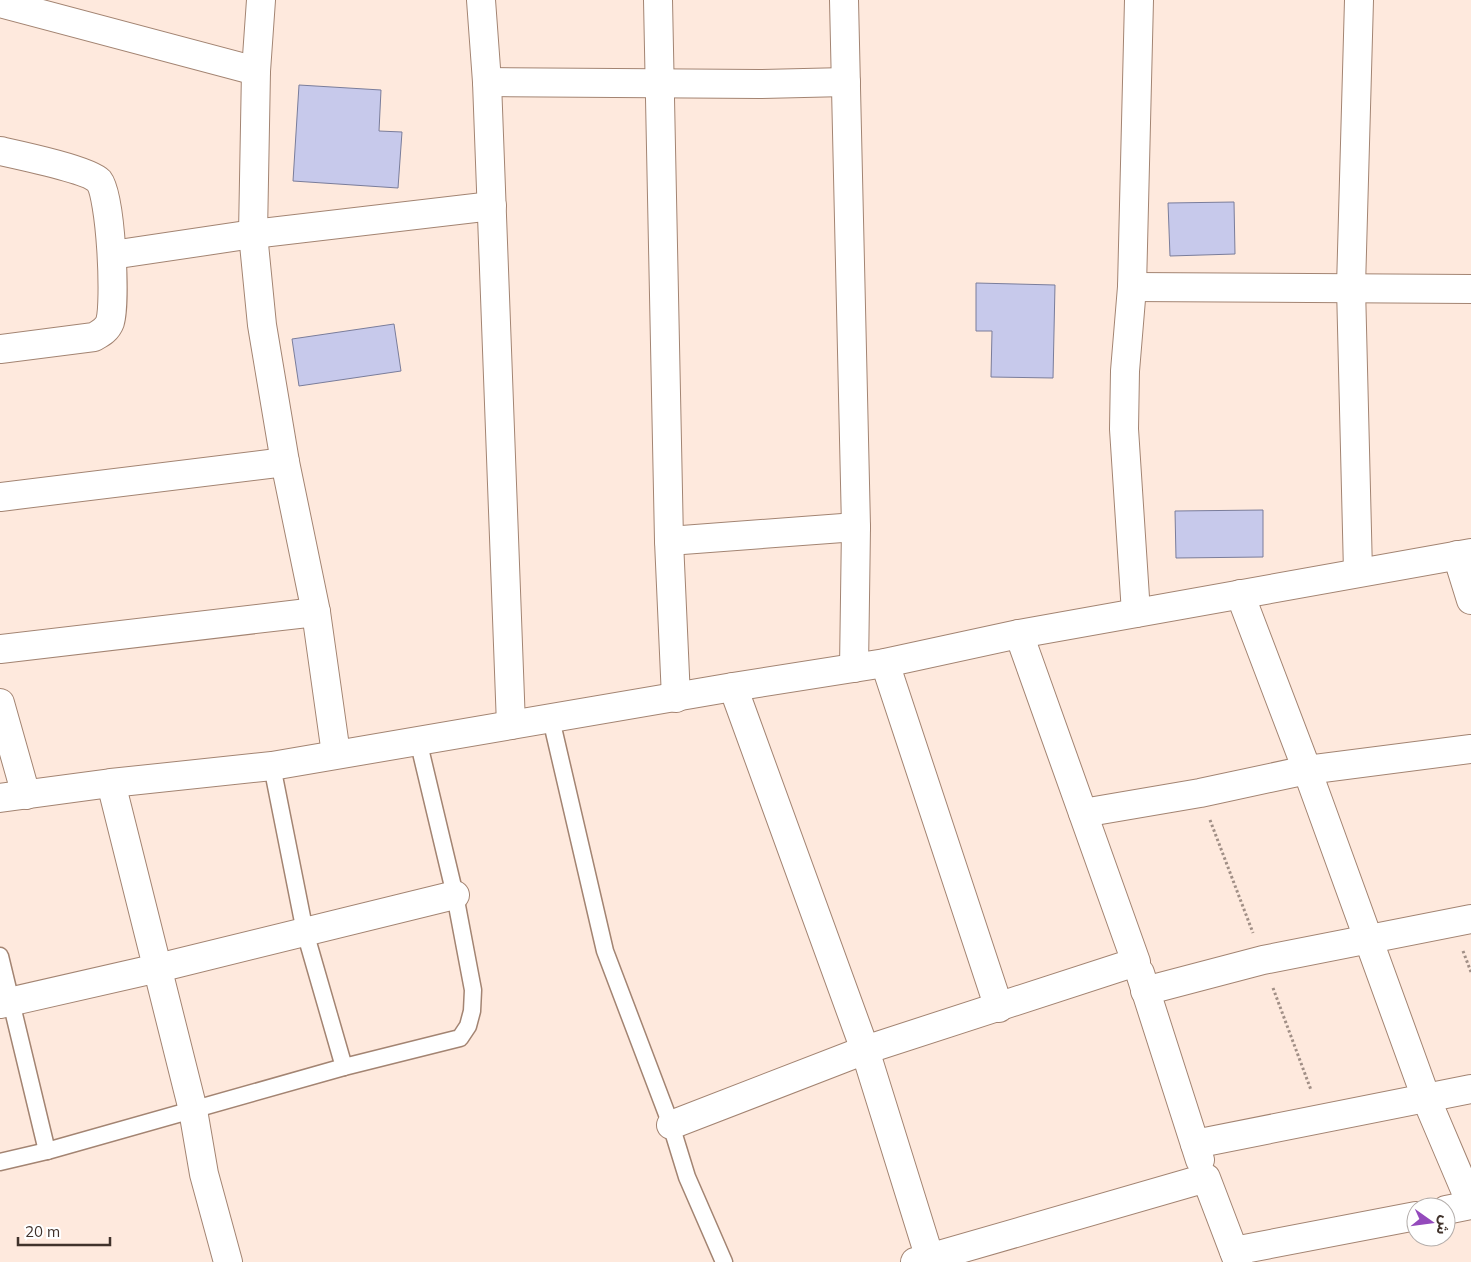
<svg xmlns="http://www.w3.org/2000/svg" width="1471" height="1262" viewBox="0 0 1471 1262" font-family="Mulish,'Noto Sans Arabic',sans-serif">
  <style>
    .building { fill: #c7c9eb; stroke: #7a7d9b }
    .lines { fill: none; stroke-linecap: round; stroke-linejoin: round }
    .service-casing { stroke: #a38472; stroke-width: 19 }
    .minor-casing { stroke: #a38472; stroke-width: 30 }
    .path { stroke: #a18f86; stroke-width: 3; stroke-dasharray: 2.5 2.5; stroke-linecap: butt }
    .service { stroke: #fff; stroke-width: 16 }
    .minor { stroke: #fff; stroke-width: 28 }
  </style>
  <rect width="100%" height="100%" fill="#fee9dd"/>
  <g class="building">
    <polygon points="299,85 381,90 379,131 402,132 398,188 293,181"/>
    <polygon points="1234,202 1235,254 1170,256 1168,203"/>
    <polygon points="976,283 1055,285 1053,378 991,377 992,331 976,331"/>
    <polygon points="394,324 401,371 299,386 292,339"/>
    <polygon points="1263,510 1263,557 1176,558 1175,511"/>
  </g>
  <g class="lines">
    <defs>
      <g id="service">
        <polyline points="551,719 605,951 671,1125 687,1177 724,1262"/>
        <polyline points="272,766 305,932 344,1067"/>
        <polyline points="0,956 47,1151"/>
        <polyline points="0,1162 47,1151 344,1067 460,1038 468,1026 472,1011 473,990 455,895 418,740"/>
      </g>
      <g id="minor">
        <polyline points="261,0 256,71 253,234 262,325 285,462 316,612 336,754"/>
        <polyline points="481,0 487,82 511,725"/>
        <polyline points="658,0 669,541 676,698"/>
        <polyline points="844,0 856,527 854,668"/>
        <polyline points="0,3 256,71"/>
        <polyline points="487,82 759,84 846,82"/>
        <path d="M0 151C18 155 89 170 99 181 111 196 116 302 110 322 107 330 101 333 94 337L0 349"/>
        <polyline points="112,255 253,234 492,206"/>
        <polyline points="1132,287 1471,289"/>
        <polyline points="0,497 285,462"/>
        <polyline points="669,541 856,527"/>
        <polyline points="1457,555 1471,600"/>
        <polyline points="1358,572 1351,287 1359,0"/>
        <polyline points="1240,594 1307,770 1426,1098 1471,1204"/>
        <polyline points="1136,613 1124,429 1125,371 1132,287 1139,0"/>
        <polyline points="0,649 316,612"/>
        <polyline points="885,663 999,1008"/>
        <polyline points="733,687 865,1050 931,1262"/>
        <polyline points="0,703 26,795"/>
        <polyline points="111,783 193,1110 204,1174 228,1262"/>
        <polyline points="0,798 111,783 272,766 733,687 885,663 1019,634 1471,553"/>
        <polyline points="1083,813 1200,793 1307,770 1471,749"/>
        <polyline points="1140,973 1200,1160"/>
        <polyline points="1145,991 1263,960 1471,919"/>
        <polyline points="0,1004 158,968 455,895"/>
        <polyline points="671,1125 865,1050 1136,962 1019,634"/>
        <polyline points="1195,1144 1471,1089"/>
        <polyline points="1446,1210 1471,1205"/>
        <polyline points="1234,1251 1416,1216"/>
        <polyline points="915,1262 1206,1178 1238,1262"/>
      </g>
    </defs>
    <use href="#service" class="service-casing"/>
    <use href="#minor" class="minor-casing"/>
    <g class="path">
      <polyline points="1210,820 1253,933"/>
      <polyline points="1463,951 1471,972"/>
      <polyline points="1273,988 1311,1090"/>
    </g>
    <use href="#service" class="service"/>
    <use href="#minor" class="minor"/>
  </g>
  <g transform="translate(1431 1222) rotate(104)"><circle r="24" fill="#ffffff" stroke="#b3adaa"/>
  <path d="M0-4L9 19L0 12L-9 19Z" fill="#944abc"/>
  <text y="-8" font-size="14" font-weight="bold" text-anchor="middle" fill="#40322b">ش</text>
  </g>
  <path d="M18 1237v8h92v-8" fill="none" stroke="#40322b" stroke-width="2.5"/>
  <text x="25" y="1237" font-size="15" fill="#40322b" stroke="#ffffff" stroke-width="4" paint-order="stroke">20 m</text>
</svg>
